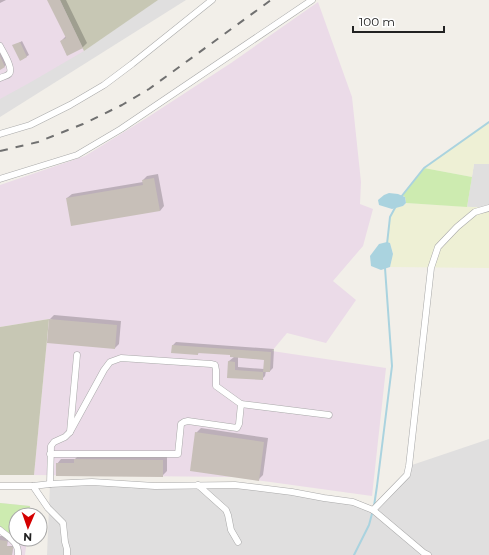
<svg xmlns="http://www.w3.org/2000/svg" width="489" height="555" viewBox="0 0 489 555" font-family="Montserrat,sans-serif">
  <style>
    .residential { fill: #e0dfdf }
    .industrial { fill: #ebdbe8 }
    .construction { fill: #c7c7b4 }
    .farmland { fill: #eef0d5 }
    .grass { fill: #cdebb0 }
    .water { fill: #aad3df }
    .shadow { fill: #0003; fill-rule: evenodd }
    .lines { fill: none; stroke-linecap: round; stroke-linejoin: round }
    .stream { stroke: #aad3df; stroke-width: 2 }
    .building { fill: #c7bfb8 }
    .minor-casing { stroke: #a9a9a9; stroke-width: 7 }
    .minor { stroke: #fff; stroke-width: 6 }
    .rail { stroke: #707070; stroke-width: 2; stroke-dasharray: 8 8; stroke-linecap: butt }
  </style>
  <rect width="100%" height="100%" fill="#f2efe9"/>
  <g class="residential">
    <polygon points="0,0 186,0 0,117"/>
    <polygon points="474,164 489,164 489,208 467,207"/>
    <polygon points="489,439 489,555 47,555 50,484 218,485 353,502 373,510 407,475 409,466"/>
  </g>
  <g class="industrial">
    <polygon points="0,0 60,0 84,51 31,82 0,99"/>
    <polygon points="318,2 352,97 361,182 360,204 373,209 363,246 333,281 356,300 326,343 287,333 272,351 386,368 372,496 235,477 34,475 49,319 0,327 0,185 85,156 145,119 231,63"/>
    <polygon points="0,503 30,506 29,515 16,515 16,539 27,539 25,555 0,555"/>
  </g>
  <g class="construction">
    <polygon points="60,0 158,0 84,51"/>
    <polygon points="49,319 34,475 0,475 0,327"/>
  </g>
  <g class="farmland">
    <polygon points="489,122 489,164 474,164 472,177 424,168"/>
    <polygon points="406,203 489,208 489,268 390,267 393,253 390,243 387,242 390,217 395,208 403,206"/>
  </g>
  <g class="grass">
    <polygon points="424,168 472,177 467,207 406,203 405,197 402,195"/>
    <polygon points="0,503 30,506 29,515 16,515 16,539 0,526"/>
  </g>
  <g class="water">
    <polygon points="389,193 398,194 405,197 406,203 403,206 392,209 379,205 378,200 384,195"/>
    <polygon points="387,242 390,243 393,254 390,267 381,270 371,266 370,256 379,244"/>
  </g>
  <g class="shadow">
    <polygon points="0,0 6,0 0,3"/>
    <polygon points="48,0 66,0 87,43 83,47 67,55 61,41 66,36"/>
    <polygon points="22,41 29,55 21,60 14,46"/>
    <polygon points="0,43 9,62 5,66 0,68"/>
    <polygon points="158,174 164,206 160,211 67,198 72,194 143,182 143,180 147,176"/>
    <polygon points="54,315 121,321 119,344 115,348 50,319"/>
    <path d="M176 342 274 349 273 368 270 371H266L265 376 262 379 228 377 229 361 234 357 231 354 199 352 198 354 172 352 173 345ZM238 357 265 359 264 369 238 367Z"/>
    <polygon points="201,428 268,438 263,475 258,480 196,433"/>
    <polygon points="79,455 167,456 167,471 162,476 57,464 61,459 75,459"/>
    <polygon points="0,536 6,536 6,540 8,540 7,546 13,546 12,555 0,555"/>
  </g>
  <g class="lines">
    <g class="stream">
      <polyline points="401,197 424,168 489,122"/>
      <polyline points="387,244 390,217 396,206"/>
      <polyline points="374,506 377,486 392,366 385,268"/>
      <polyline points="354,555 369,525 373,510"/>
    </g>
  </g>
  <g class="building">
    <polygon points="47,0 60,0 83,48 67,56 60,41 66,38"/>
    <polygon points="20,42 27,57 20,61 12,45"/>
    <polygon points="0,56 5,67 0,70"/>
    <polygon points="154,178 160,211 71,226 66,198 143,185 142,180"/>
    <polygon points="49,319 117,325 115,349 47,343"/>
    <polygon points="172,345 271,352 270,372 263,372 263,380 227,378 228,361 235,362 235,370 263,372 264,360 230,357 230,355 198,353 198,355 171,353"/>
    <polygon points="195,432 264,442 259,481 190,471"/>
    <polygon points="74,459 163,460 163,477 56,476 56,463 74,463"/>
    <polygon points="0,540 7,541 7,546 13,547 12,555 0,555"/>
  </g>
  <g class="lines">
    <defs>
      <g id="minor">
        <path d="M0 46C3 52 14 69 9 74 7 76 2 77 0 78"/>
        <polyline points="0,134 30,125 70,105 104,85 132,64 212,0"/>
        <polyline points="0,179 77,155 121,129 312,0"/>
        <polyline points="70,432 104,370 110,362 121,358 211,364 215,365 216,370 216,386 241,404"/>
        <polyline points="50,454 178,454 181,424 184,422 188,421 237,428 239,424 241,404 329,415"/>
        <polyline points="50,484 51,446 54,442 65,437 70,432 77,355"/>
        <polyline points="198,485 226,510 228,515 231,530 238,542"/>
        <polyline points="0,486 33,486 50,484 92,482 155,486 235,485 292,492 324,498 353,502 373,510 424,553 428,555"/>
        <polyline points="33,486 48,508 63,523 65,542 67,549 67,555"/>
        <polyline points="373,510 407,475 409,466 431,268 438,247 457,227 475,212 489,208"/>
        <path d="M0 530C9 538 19 542 18 555"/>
      </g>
    </defs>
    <use href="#minor" class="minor-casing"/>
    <use href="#minor" class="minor"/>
    <polyline class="rail" points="0,151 38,142 83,124 122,105 149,89 271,0"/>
  </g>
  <g transform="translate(28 527) rotate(182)"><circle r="19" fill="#ffffff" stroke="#a7a7a7"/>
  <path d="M0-3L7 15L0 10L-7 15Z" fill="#d40000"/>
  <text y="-6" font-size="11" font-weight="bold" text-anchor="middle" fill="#222222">N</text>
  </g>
  <path d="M353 26v6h91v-6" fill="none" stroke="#222222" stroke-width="2"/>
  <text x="359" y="26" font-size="12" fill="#222222" stroke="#ffffff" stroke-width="3" paint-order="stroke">100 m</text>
</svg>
